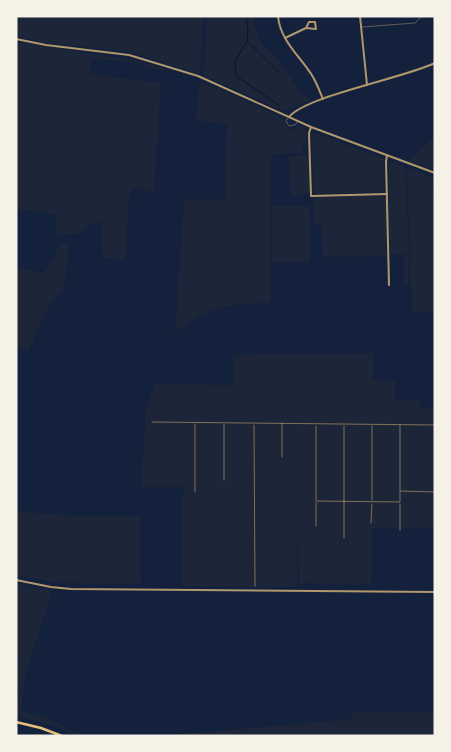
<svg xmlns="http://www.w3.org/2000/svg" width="451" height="752" viewBox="0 0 451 752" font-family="Cabin,sans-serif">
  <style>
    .green { fill: #1d2539 }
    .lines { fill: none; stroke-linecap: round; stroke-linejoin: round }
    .stream { stroke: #0b132b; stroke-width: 1 }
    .path { stroke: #e5c07b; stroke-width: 0.5 }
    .service { stroke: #b1986c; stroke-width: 0.5 }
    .minor { stroke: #b1986c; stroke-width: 2 }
    .tertiary { stroke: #b1986c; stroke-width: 2 }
    .secondary { stroke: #e5c07b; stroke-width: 2.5 }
  </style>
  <rect width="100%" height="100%" fill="#14213d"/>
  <g class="green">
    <polygon points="16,16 203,16 200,74 130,52 41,42 16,36"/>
    <polygon points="207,16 254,16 256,30 263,45 282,64 301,93 312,100 284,111 204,76"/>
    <polygon points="16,42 133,60 168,70 168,72 130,62 91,59 90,74 161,83 154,192 146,191 142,187 135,188 129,195 125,260 103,258 101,221 89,225 80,233 56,236 56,214 16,209"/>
    <path d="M199 82 229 93 282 118 290 130 294 131 298 125 305 128 307 138 302 146 301 153 275 154 271 156V303C231 303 207 307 175 332L184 199 225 200 227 124 196 120Z"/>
    <polygon points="312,132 384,159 385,189 384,192 316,194 313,188"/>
    <polygon points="435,137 435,170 407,161 408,161"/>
    <polygon points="309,155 309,192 300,196 291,196 289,156"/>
    <polygon points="388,160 405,167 409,248 408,285 404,285 404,254 390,254"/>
    <polygon points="407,167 432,177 435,222 435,311 412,312"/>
    <polygon points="382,195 386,199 386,256 323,257 322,225 315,225 313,199 315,197"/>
    <polygon points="272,206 309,206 310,262 272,263"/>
    <polygon points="61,244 70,244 64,289 50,304 28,351 16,346 16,267 44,273"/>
    <polygon points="373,353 373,381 395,381 395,400 420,400 421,408 435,408 435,528 373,528 371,585 299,583 298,510 297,587 182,586 182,496 184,496 184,487 141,487 146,407 155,384 233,385 233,355"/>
    <polygon points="16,511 71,516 140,516 141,584 58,583 16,575"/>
    <polygon points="16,583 52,591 26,672 21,711 44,717 82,736 76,736 55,726 16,716"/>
    <polygon points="352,712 435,712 435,736 160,736 353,719"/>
  </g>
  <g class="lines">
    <g class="stream">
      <polyline points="246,16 248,31 247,41 281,74"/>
      <polyline points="247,41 235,62 236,76 280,106"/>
    </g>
    <g class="path">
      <polyline points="152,422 435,425"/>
      <polyline points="282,423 282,457"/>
      <polyline points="195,424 195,492"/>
      <polyline points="254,425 255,586"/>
      <polyline points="400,425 400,490"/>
      <polyline points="344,426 344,538"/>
      <polyline points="224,480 224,424"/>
      <polyline points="316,500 316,426"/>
      <polyline points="372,500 372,426"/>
      <polyline points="316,501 400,502 400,491 435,492"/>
      <polyline points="316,503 316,526"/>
      <polyline points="371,523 372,504"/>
      <polyline points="400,530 400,504"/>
    </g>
    <g class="service">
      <polyline points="362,27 415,23 422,16"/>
      <polyline points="288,118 286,121 289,126 295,125 297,122"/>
    </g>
    <g class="minor">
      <path d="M278 16C280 41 301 57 313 77 317 84 320 92 323 99"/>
      <polyline points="360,16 367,85"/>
      <polyline points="285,38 306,28 316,29 315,22 309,22 306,28"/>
      <path d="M289 117C306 96 404 78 435 63"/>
      <polyline points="311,127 309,133 311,196 387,194"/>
      <polyline points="387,156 386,161 389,285"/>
      <polyline points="16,580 51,587 71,589 435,592"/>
    </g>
    <polyline class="tertiary" points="16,39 46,45 129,55 198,76 311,127 435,173"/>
    <polyline class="secondary" points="16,722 41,728 62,736"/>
  </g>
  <rect width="451" height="752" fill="none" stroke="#f6f1e7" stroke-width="35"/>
</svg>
